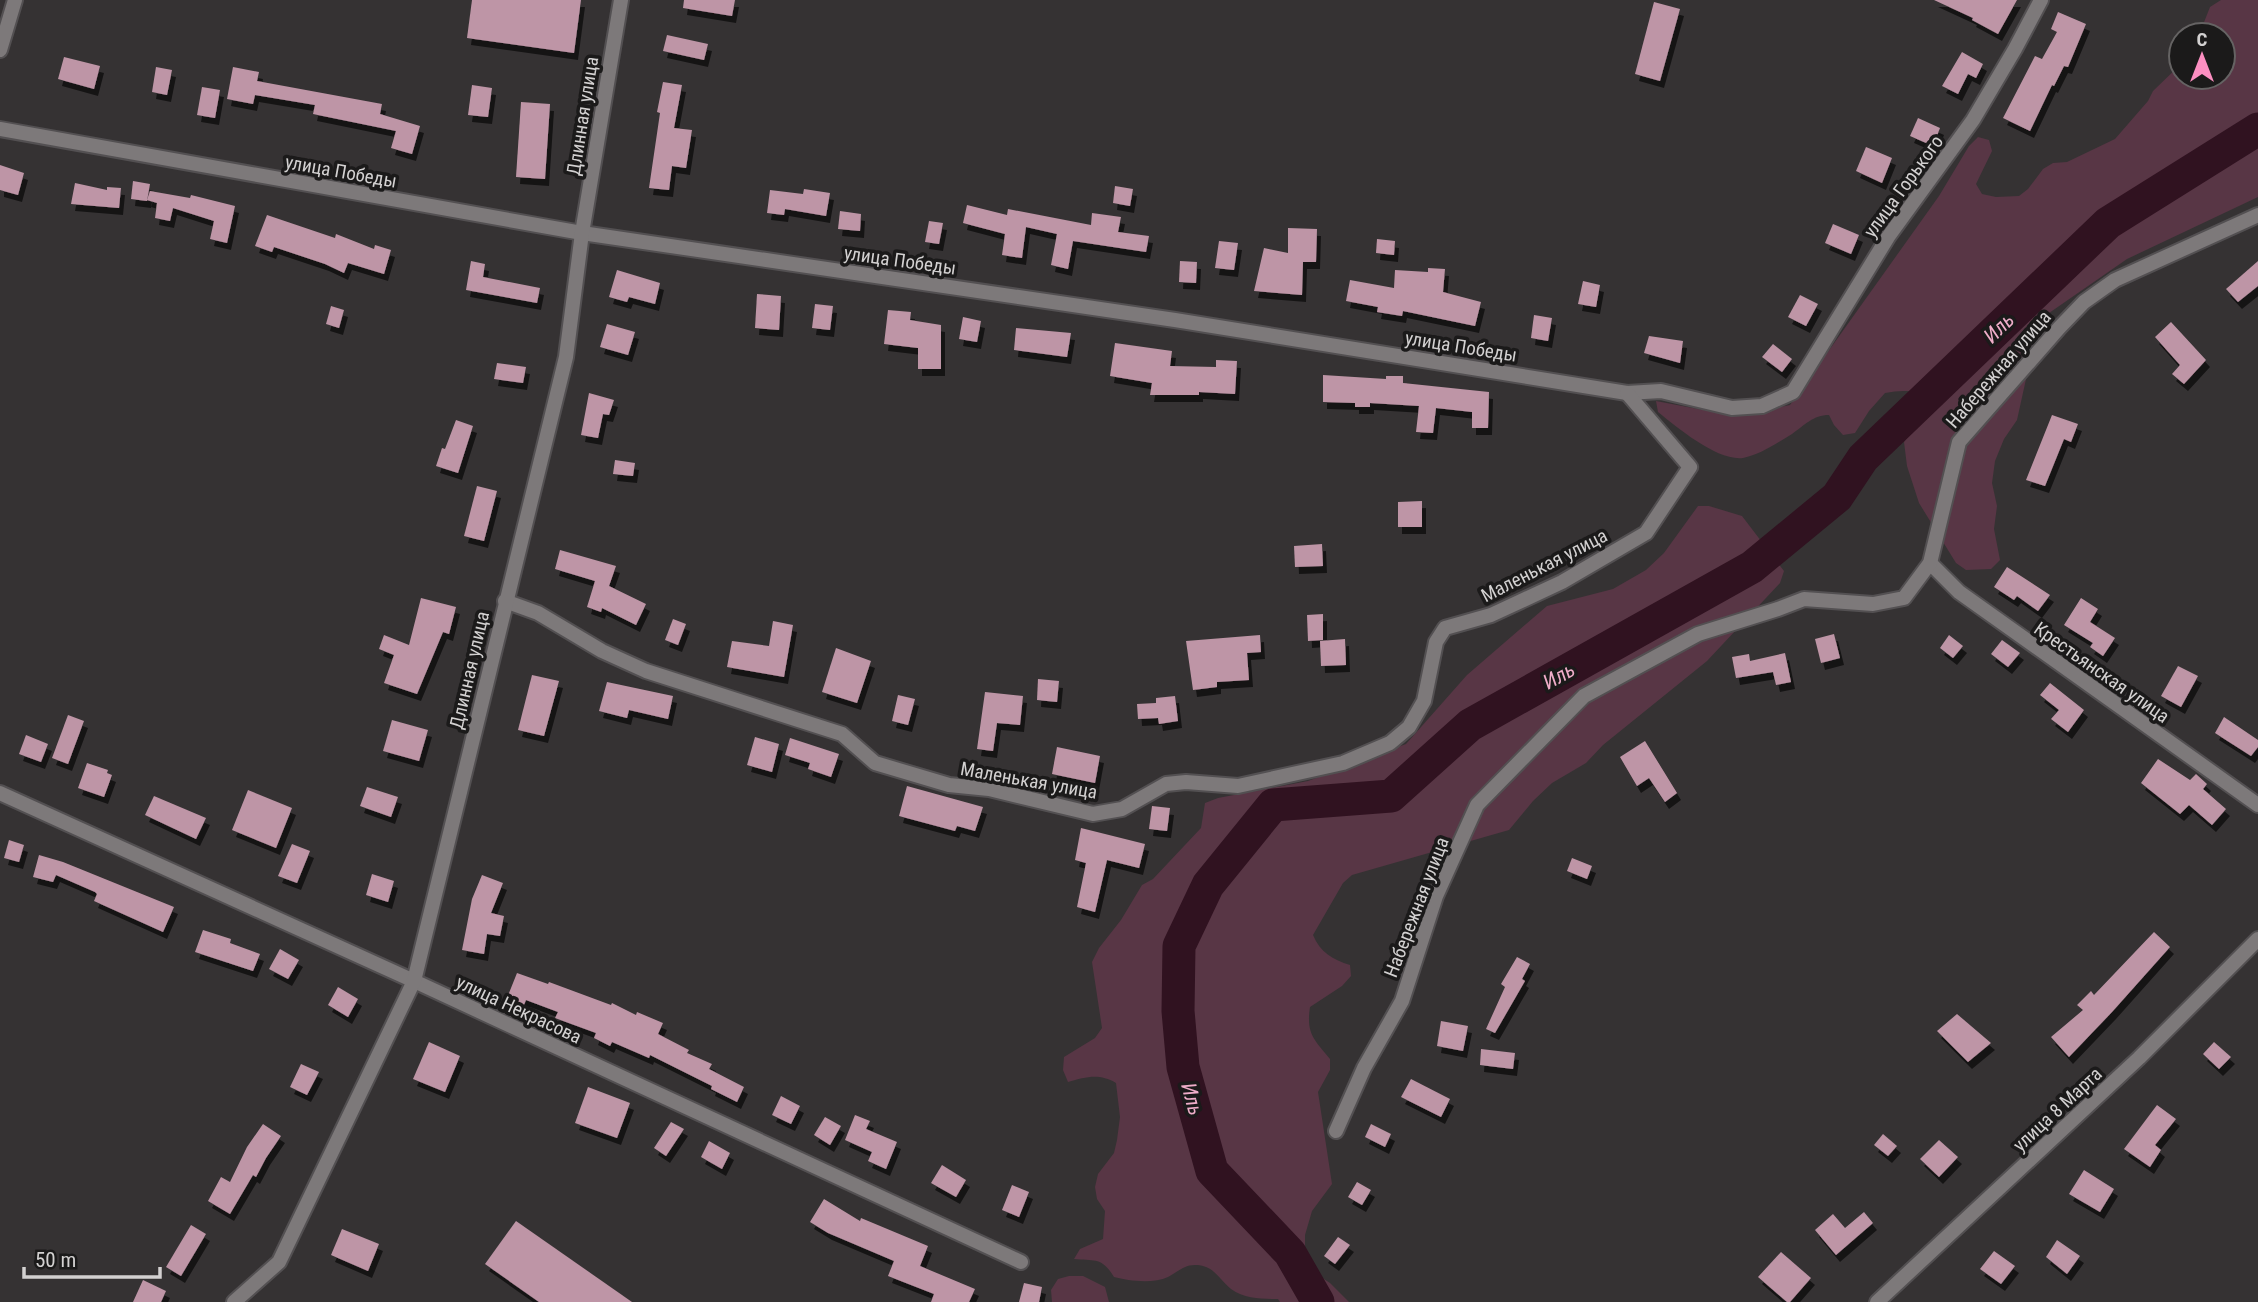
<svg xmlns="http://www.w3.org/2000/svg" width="2258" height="1302" viewBox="0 0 2258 1302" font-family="'Roboto Condensed',sans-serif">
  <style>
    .green { fill: #583645 }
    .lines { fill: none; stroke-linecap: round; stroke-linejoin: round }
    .river { stroke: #301220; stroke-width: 33 }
    .building { fill: #be95a6; filter: url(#shadow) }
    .minor-casing { stroke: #535052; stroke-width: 18 }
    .minor { stroke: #7d797a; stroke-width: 14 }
    .labels { text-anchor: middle; stroke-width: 7; stroke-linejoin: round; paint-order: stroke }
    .street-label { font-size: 19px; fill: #d3d1d1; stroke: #1b1a1a }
    .water-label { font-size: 21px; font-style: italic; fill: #efadc9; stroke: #1b1a1a }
  </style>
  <defs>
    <filter id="shadow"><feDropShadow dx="4" dy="7" stdDeviation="0" flood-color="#0009"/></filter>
  </defs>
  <rect width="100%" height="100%" fill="#353233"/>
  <g class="green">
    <path d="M2221 0H2258V197L2127 259 2039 320 2017 420 2004 439 1995 461 1992 483 1997 506 1994 529 2000 560 1991 569 1966 570 1956 563 1919 503 1907 466 1904 442 1919 420 1929 413 1931 401C1917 389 1903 390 1885 393L1869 411 1855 433 1843 435 1834 425 1829 415C1813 415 1805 425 1792 434 1777 443 1760 455 1743 458 1717 461 1678 428 1658 412L1656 401 1735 416 1790 405 1939 196 1969 146 1978 137 1989 140 1992 151 1976 184 1982 194 1996 197 2019 196 2028 189 2043 169 2053 163 2067 162 2115 139 2148 101 2153 91 2181 64V77H2223V35H2199L2210 7Z"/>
    <path d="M1698 506H1709L1742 516 1784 571 1780 583 1707 661 1603 745 1586 763 1552 783 1533 801 1509 830 1352 875 1343 883 1313 935C1320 952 1333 960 1350 965L1351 976 1342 986 1310 1007C1306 1034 1314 1039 1330 1059V1070L1318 1092 1332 1184 1312 1211 1305 1235V1257L1310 1270 1330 1283 1349 1302H1280L1278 1299C1262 1299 1245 1299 1231 1289 1219 1279 1214 1266 1197 1265 1184 1264 1178 1272 1168 1277 1153 1284 1129 1281 1114 1277 1102 1257 1095 1261 1074 1259L1080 1249 1103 1239 1105 1211 1097 1199 1095 1187 1098 1174 1114 1153 1117 1140 1120 1117 1116 1083C1099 1073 1086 1077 1068 1082L1063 1070 1064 1057 1095 1038 1102 1028 1092 962 1099 948 1121 920 1142 885 1153 879 1201 828 1205 803 1218 798 1308 781 1406 744 1467 675 1547 606 1613 589 1646 570 1664 553Z"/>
    <polygon points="1069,1276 1083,1276 1105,1287 1109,1302 1052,1302 1051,1290 1058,1279"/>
  </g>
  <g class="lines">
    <polyline class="river" points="1318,1302 1290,1253 1212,1171 1183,1067 1178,1011 1179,946 1208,885 1273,805 1391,796 1470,725 1752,567 1837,497 1863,458 2108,223 2258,129"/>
  </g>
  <g class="building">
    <polygon points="472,0 581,0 574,53 467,38"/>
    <polygon points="684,0 735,0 732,16 683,8"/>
    <polygon points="1934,0 2017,0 1998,34 1972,20 1973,18"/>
    <polygon points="1654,2 1680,9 1660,81 1635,74"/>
    <polygon points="2058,12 2086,24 2068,67 2064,66 2054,86 2052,85 2030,131 2003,118 2035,56 2042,59 2057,32 2051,29"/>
    <polygon points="667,35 708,44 704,60 663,51"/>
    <polygon points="1962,52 1983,64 1976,78 1968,74 1958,94 1942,86"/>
    <polygon points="64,57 100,66 94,89 58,79"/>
    <polygon points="156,67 172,70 167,95 152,92"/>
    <polygon points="233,67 259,72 257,81 382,104 380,114 420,126 412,154 391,148 396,131 313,114 315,105 255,95 253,104 227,99"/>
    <polygon points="663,82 682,85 674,128 692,130 686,168 672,166 669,190 649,188 660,113 657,112"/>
    <polygon points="472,85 492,88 488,117 468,115"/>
    <polygon points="202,87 220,90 215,118 197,115"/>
    <polygon points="521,102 550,104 545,179 516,177"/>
    <polygon points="1918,118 1940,128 1933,146 1910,136"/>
    <polygon points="1866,147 1892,158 1882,183 1856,171"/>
    <polygon points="0,165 24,173 18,195 0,190"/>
    <polygon points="133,181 150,184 147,201 131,199"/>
    <polygon points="75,183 107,190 107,187 121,188 119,208 71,204"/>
    <polygon points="1115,186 1133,189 1130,206 1113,203"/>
    <polygon points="804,189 830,193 826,216 785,209 784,215 767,213 770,190 803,194"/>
    <polygon points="150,191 190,198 191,195 235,206 227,243 210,239 214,221 173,208 170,221 155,218 157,203 147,200"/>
    <polygon points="967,205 1007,215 1008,209 1091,225 1092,213 1121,217 1118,232 1149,236 1146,252 1073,241 1068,269 1051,265 1057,234 1026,227 1022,258 1002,255 1005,234 963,223"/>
    <polygon points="840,211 861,214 860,231 838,229"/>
    <polygon points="267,215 335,238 336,234 374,249 375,245 391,250 384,274 348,263 344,273 325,264 274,247 272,252 255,246"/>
    <polygon points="929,221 943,223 939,244 925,242"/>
    <polygon points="1833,224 1859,235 1851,254 1825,243"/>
    <polygon points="1288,228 1317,229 1316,262 1303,262 1302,295 1254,291 1264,248 1288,253"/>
    <polygon points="1377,239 1395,241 1394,255 1376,253"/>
    <polygon points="1219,241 1238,243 1234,270 1215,268"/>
    <polygon points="471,261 485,264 483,277 540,288 537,303 466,290"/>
    <polygon points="1180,261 1197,262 1196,283 1179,282"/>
    <polygon points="2258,261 2258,286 2238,302 2226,289"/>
    <polygon points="1428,268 1445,269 1443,292 1481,302 1475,326 1403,311 1402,316 1377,312 1378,307 1346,301 1350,280 1394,288 1395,270 1428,272"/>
    <polygon points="617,270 660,283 655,304 629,297 627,302 609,297"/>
    <polygon points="1583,281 1600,285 1596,307 1578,304"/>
    <polygon points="757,294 781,296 779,330 755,328"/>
    <polygon points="1800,295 1818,304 1806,326 1788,317"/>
    <polygon points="815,304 833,306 830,330 812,328"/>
    <polygon points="331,306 344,310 339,328 326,324"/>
    <polygon points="888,310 911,312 910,320 941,325 941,369 918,369 918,348 884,344"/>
    <polygon points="1534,315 1552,318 1548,341 1531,338"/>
    <polygon points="963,317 981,321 977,342 959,339"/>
    <polygon points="2171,322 2206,360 2184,384 2172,374 2180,365 2155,337"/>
    <polygon points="607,324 635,332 628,355 600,347"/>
    <polygon points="1016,328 1071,333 1067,357 1014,350"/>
    <polygon points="1649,336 1683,341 1680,363 1644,353"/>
    <polygon points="1115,343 1172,351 1170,366 1216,367 1216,360 1237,361 1235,394 1199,392 1199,395 1150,395 1152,383 1110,376"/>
    <polygon points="1773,344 1792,359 1782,372 1762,357"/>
    <polygon points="497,363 526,367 523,383 494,379"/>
    <polygon points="1323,375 1386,379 1386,376 1403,376 1403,383 1489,392 1488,428 1472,428 1472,412 1436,408 1433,433 1416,432 1419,406 1370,403 1370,407 1355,407 1355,403 1323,402"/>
    <polygon points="589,393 614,400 609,415 603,414 598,438 581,435"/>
    <polygon points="2052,415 2078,424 2071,442 2064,439 2045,486 2026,480"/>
    <polygon points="456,420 473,426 458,473 436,466 442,448 445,449"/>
    <polygon points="615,460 635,463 633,476 613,474"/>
    <polygon points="477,486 497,491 484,541 464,536"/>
    <polygon points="1422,501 1422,527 1398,527 1398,502"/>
    <polygon points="1322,544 1323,566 1295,567 1294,546"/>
    <polygon points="560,550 616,566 609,586 646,604 636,625 602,608 601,612 587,607 595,581 555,569"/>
    <polygon points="2007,567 2050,595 2038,611 2017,596 2014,600 1994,587"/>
    <polygon points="421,598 456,607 449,634 443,632 417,694 384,683 394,655 379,649 384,635 409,645"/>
    <polygon points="2081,598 2098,609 2090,622 2115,638 2103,656 2090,647 2093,643 2064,625"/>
    <polygon points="1323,614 1323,640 1308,641 1307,615"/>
    <polygon points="673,619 686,624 678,645 665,640"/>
    <polygon points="773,621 793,625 784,677 727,667 732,641 769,646"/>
    <polygon points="1834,634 1840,658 1821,663 1815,639"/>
    <polygon points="1260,635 1261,652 1247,653 1249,680 1217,682 1217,687 1193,690 1186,641"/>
    <polygon points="1949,635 1963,646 1953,658 1940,648"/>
    <polygon points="1345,639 1346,665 1321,666 1320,641"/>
    <polygon points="2002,640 2020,653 2008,667 1991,654"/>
    <polygon points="836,648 871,661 857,703 822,692"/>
    <polygon points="1785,653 1791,682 1776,685 1773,672 1736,678 1732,657 1749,654 1750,661"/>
    <polygon points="2178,666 2198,676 2181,707 2161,696"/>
    <polygon points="532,675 559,681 544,736 518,730"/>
    <polygon points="1038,679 1059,681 1057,702 1037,700"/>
    <polygon points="607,682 673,696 668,719 629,710 627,718 599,711"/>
    <polygon points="2050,683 2084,710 2068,732 2051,719 2059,710 2040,695"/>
    <polygon points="985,692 1023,696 1020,725 997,723 993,751 977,749"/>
    <polygon points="898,695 915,699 908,725 892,721"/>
    <polygon points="1175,696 1178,721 1159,724 1158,718 1138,719 1137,704 1156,703 1156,698"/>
    <polygon points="68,715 84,721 68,764 52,758"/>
    <polygon points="2224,717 2258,740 2258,747 2251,756 2215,733"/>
    <polygon points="392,720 428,730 419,761 383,751"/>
    <polygon points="26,735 48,744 41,762 19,754"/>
    <polygon points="755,737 779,744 772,772 747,765"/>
    <polygon points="790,738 839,754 831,777 808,769 810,763 785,755"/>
    <polygon points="1645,741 1677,793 1665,802 1649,778 1637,786 1620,757"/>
    <polygon points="1057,747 1100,756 1095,783 1052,774"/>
    <polygon points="2158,759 2190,780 2196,774 2207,784 2203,789 2226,809 2212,825 2189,805 2180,814 2141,783"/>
    <polygon points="87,763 108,770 107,773 112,775 104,797 78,788"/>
    <polygon points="907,786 983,807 975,831 957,826 955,831 899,816"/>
    <polygon points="367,787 398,797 391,817 360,806"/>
    <polygon points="248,790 292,808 276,848 232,830"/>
    <polygon points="154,796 206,818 196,839 145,815"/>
    <polygon points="1152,806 1170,808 1167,831 1149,829"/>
    <polygon points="1081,828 1145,844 1139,868 1107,860 1095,912 1077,907 1086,863 1075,860"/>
    <polygon points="9,840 24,845 19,862 4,858"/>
    <polygon points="292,844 310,851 297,883 278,876"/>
    <polygon points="39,855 63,862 174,907 163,932 94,901 97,894 95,892 56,875 53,882 33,877"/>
    <polygon points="1572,858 1592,866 1587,879 1567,871"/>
    <polygon points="372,874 394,881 388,902 366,895"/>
    <polygon points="482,875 503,883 491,913 504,916 500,936 487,934 484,954 462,950 472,899"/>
    <polygon points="203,930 231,939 230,943 260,954 253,971 195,952"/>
    <polygon points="2154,932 2170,947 2112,1012 2069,1057 2051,1037 2083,1010 2077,1005 2091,991 2094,995"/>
    <polygon points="280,949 299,960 288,979 269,969"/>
    <polygon points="1517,957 1530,964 1522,979 1525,981 1495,1033 1486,1029 1505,987 1501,984"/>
    <polygon points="517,973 548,984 549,982 611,1005 612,1003 636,1015 637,1012 663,1023 658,1034 689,1050 687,1053 712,1064 709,1069 744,1087 737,1102 711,1089 712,1086 650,1055 649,1058 612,1042 610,1046 594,1038 596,1033 555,1018 558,1012 526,1000 524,1005 507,998"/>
    <polygon points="338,987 358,999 348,1017 328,1005"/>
    <polygon points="1957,1014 1991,1043 1968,1062 1937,1031"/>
    <polygon points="1441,1021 1468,1026 1463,1051 1437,1046"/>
    <polygon points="429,1042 460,1056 445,1092 413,1079"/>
    <polygon points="2214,1042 2231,1057 2219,1069 2203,1054"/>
    <polygon points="1481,1049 1515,1053 1513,1069 1480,1065"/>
    <polygon points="301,1064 319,1072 307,1095 290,1087"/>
    <polygon points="1411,1079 1450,1099 1441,1117 1401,1097"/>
    <polygon points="588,1087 630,1103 617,1138 575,1123"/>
    <polygon points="781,1096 800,1106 791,1124 772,1115"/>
    <polygon points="2157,1105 2176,1119 2155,1145 2161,1150 2150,1167 2124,1149"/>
    <polygon points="855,1115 870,1121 866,1129 897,1142 886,1169 868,1161 872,1152 845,1140"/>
    <polygon points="825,1117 841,1126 830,1145 814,1135"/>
    <polygon points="671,1122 684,1129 666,1156 654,1148"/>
    <polygon points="263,1124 281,1136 266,1158 256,1177 253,1175 230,1214 208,1201 221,1177 230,1182 247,1147"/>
    <polygon points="1371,1124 1391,1134 1385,1147 1365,1137"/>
    <polygon points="1883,1134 1897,1146 1888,1156 1874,1145"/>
    <polygon points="1939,1140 1958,1157 1939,1177 1920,1159"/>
    <polygon points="709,1141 730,1153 722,1169 701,1157"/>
    <polygon points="942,1165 966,1180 956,1197 931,1183"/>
    <polygon points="2084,1170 2114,1189 2100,1212 2069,1194"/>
    <polygon points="1357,1182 1371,1190 1362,1205 1348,1197"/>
    <polygon points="1012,1185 1029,1192 1019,1217 1002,1210"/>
    <polygon points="824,1199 860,1221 861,1218 928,1246 920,1266 975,1289 969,1302 931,1302 934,1294 888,1276 894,1261 828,1233 810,1222"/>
    <polygon points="1864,1212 1873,1223 1836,1255 1815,1230 1833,1214 1845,1228"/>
    <polygon points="516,1221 632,1302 539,1302 485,1264"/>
    <polygon points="191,1225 206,1234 181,1276 166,1267"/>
    <polygon points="342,1229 379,1244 368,1271 331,1255"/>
    <polygon points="1338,1237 1350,1245 1335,1264 1324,1256"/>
    <polygon points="2057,1240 2080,1256 2067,1274 2046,1257"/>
    <polygon points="1994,1251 2015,1266 2001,1284 1980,1269"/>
    <polygon points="1781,1252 1811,1278 1790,1302 1787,1302 1758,1277"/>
    <polygon points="143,1280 166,1291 161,1302 133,1302"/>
    <polygon points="1024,1283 1042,1287 1039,1302 1019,1302"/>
  </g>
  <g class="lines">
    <defs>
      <g id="minor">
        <polyline points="0,50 15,0"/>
        <polyline points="0,129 582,233 1175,320 1627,393 1661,391 1732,408 1762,406 1793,392 1888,237 1973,120 2015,49 2041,0"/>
        <polyline points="1930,563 1959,592 2258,805"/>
        <polyline points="505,601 538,613 602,651 646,671 842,734 875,763 949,785 989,789 1093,814 1122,809 1166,784 1186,782 1238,786 1343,763 1390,743 1409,727 1424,701 1436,642 1445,628 1491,615 1562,582 1646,533 1690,467 1627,393"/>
        <polyline points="0,793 414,981 1021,1262"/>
        <polyline points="1336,1131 1364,1068 1402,1001 1436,896 1477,805 1584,696 1698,634 1778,609 1804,599 1873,604 1904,598 1930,563 1959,442 2059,328 2084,302 2115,280 2258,215"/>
        <polyline points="234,1302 279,1262 414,981 566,357 582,233 621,0"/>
        <polyline points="1877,1302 2139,1058 2258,939"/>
      </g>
    </defs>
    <use href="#minor" class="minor-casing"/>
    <use href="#minor" class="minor"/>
  </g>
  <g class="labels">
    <g class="street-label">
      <text transform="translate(582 116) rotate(-81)" y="7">Длинная улица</text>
      <text transform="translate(341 171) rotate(10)" y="7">улица Победы</text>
      <text transform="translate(1903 186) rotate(-54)" y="7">улица Горького</text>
      <text transform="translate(900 260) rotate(8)" y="7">улица Победы</text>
      <text transform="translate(1461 346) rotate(9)" y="7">улица Победы</text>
      <text transform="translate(1998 369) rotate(-49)" y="7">Набережная улица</text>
      <text transform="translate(1544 565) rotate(-27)" y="7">Маленькая улица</text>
      <text transform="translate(469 670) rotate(-77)" y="7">Длинная улица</text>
      <text transform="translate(2102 672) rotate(35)" y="7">Крестьянская улица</text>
      <text transform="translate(1029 780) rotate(10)" y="7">Маленькая улица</text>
      <text transform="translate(1416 907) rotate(-69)" y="7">Набережная улица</text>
      <text transform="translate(519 1009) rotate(25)" y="7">улица Некрасова</text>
      <text transform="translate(2057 1109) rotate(-43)" y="7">улица 8 Марта</text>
    </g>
    <g class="water-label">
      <text transform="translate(1999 328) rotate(-44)" y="7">Иль</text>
      <text transform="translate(1559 676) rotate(-29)" y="7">Иль</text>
      <text transform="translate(1192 1099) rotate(75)" y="7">Иль</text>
    </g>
  </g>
  <g transform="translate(2202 56)"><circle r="33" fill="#1b1a1a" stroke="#656363" stroke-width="2"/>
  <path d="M0-5L12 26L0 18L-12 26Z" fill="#fc8fc1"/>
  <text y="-10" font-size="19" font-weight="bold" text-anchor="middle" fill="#d3d1d1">С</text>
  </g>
  <path d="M24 1267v10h136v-10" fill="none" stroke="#d3d1d1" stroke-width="3.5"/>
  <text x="35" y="1267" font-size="21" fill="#d3d1d1" stroke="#1b1a1a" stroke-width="5" paint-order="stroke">50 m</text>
</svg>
